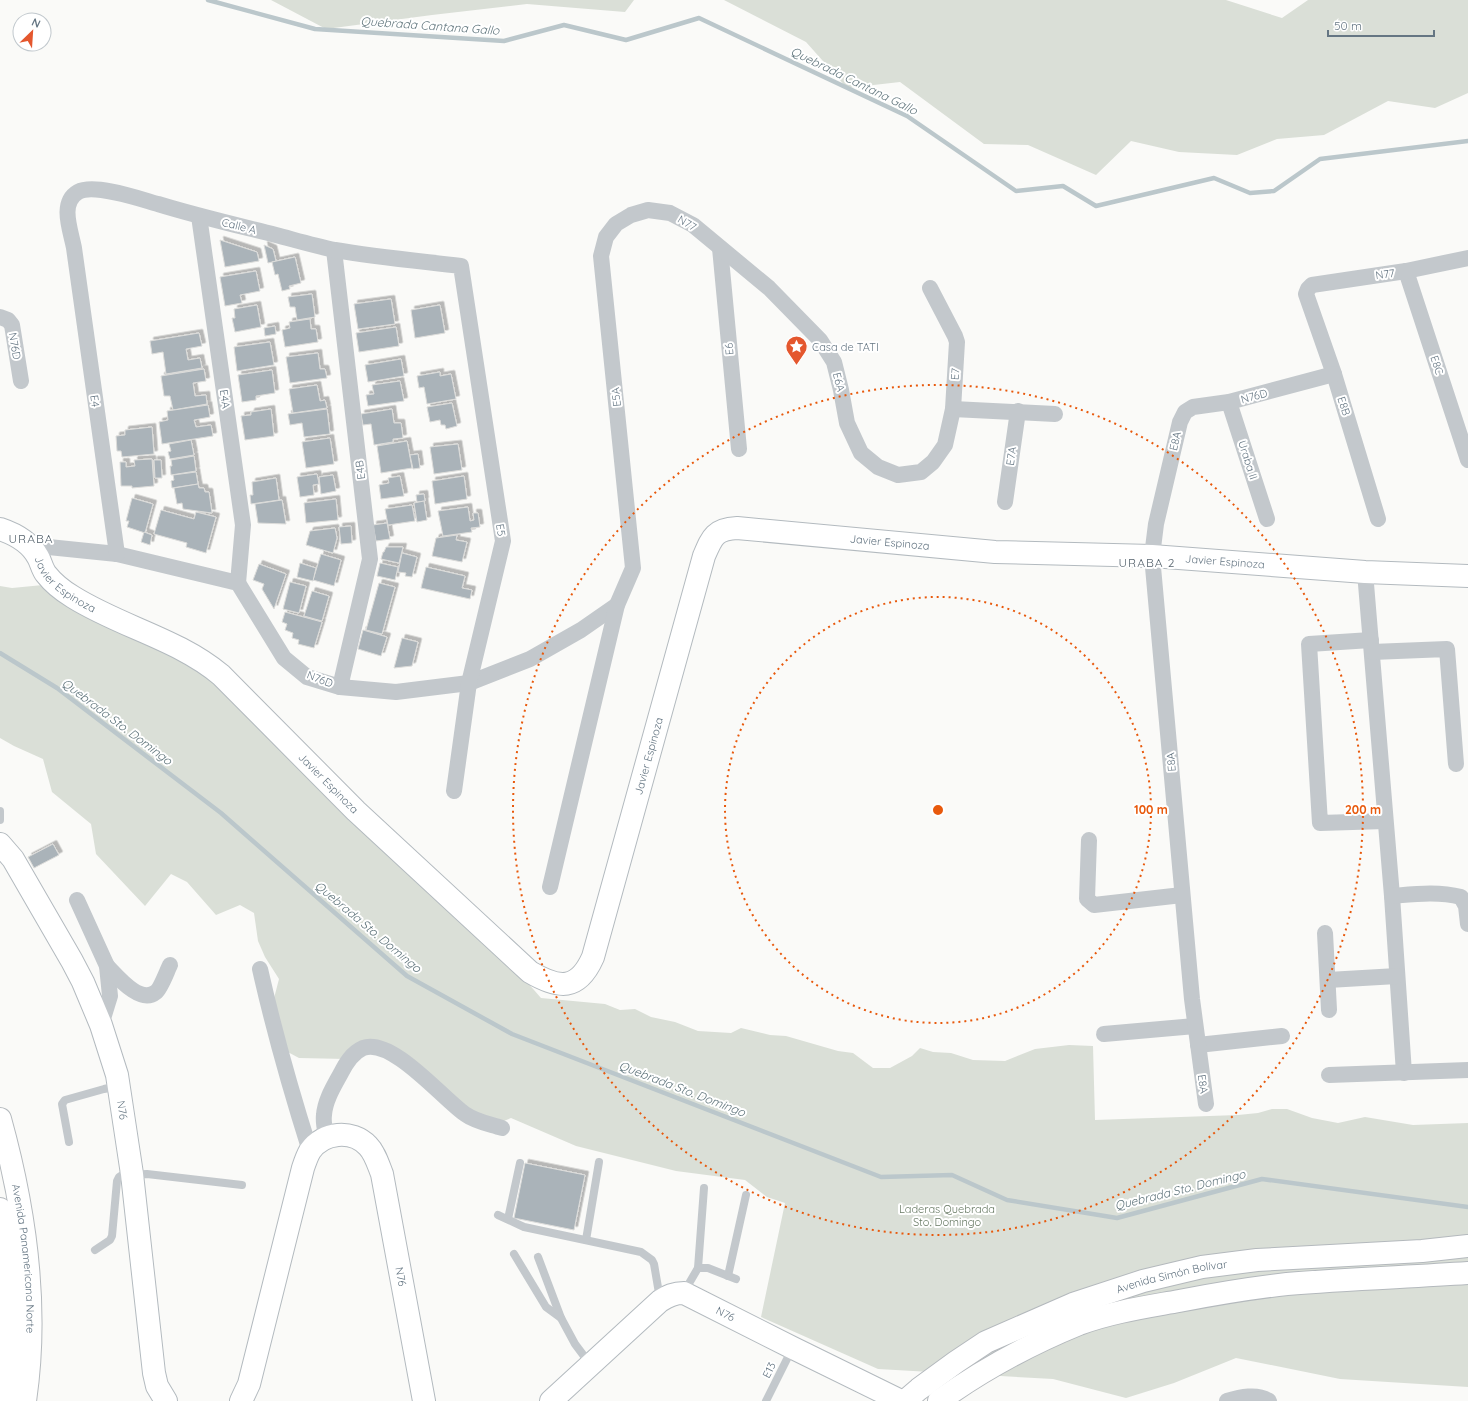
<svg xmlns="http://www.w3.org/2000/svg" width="1468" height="1401" viewBox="0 0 1468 1401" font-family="Quicksand,sans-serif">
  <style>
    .green { fill: #dadfd7 }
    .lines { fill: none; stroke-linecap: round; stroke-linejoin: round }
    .stream { stroke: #bbc7cb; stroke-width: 4.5 }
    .building { fill: #aab3b9; stroke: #dcdcda; filter: url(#shadow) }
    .secondary-casing { stroke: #b3babf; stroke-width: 24 }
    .primary-casing { stroke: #b5babe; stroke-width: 24 }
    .highway-casing { stroke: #b4b9bd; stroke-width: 24 }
    .lane { stroke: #c3c8cc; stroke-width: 8 }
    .street { stroke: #c3c8cc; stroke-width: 16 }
    .secondary { stroke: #fff; stroke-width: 22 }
    .primary { stroke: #fff; stroke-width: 22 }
    .highway { stroke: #fff; stroke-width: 22 }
    .ring { fill: none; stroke: #e8590c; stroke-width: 2; stroke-dasharray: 2 4 }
    .labels { text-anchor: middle; stroke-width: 4; stroke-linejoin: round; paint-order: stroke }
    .street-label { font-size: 11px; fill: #657683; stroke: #fff }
    .poi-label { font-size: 11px; fill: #657683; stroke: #fff; text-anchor: start }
    .park-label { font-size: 11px; fill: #687a64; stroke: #fff }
    .water-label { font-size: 12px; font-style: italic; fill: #60757c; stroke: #fff }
    .neighbourhood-label { font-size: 12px; letter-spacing: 1px; fill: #57646e; stroke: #fff }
    .centre { fill: #e8590c; stroke: #fff; stroke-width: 2 }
    .ring-label { font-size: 12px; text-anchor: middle; font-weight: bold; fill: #e8590c; stroke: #fff; stroke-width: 4; stroke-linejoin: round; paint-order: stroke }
  </style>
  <defs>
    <filter id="shadow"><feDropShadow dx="3.5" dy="-3.5" stdDeviation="0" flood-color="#0004"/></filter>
  </defs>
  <rect width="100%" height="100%" fill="#fafaf8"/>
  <g class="green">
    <polygon points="271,0 634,0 625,12 527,4 432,15 326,29"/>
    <polygon points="724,0 1226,0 1282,18 1308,0 1468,0 1468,93 1435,108 1388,101 1324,135 1277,139 1237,155 1179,152 1131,141 1096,175 1028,145 984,144 900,82 847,88 806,42"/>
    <polygon points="43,585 200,668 527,982 541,998 605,1004 620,1010 635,1009 651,1017 675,1022 698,1031 731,1033 741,1028 770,1035 786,1036 838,1051 853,1053 873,1068 890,1068 912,1056 920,1048 933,1052 951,1053 973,1060 1005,1061 1035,1049 1069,1045 1093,1046 1095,1120 1238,1115 1258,1113 1272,1109 1287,1109 1312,1118 1338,1123 1365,1117 1413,1125 1468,1123 1468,1387 1340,1379 1236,1358 1174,1383 1126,1398 1053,1379 878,1369 761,1317 785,1203 767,1197 745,1180 676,1171 576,1146 511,1118 482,1130 435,1084 374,1046 346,1059 299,1058 284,1050 272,1006 279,979 265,957 258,941 254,913 240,905 216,915 187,882 171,874 145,906 96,854 91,824 52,792 43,759 14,746 0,738 0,586 12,588"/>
  </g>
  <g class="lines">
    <g class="stream">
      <polyline points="208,0 315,29 504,41 564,25 626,40 699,18 907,116 1016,191 1063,186 1096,206 1214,178 1250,193 1274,191 1320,159 1468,141"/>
      <polyline points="0,653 57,688 221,813 407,976 512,1034 881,1177 952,1175 1007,1200 1117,1218 1262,1179 1468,1207"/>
    </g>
  </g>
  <g class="building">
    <polygon points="220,240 257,252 259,261 225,267"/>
    <polygon points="264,245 273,249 276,261 268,263"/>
    <polygon points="295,257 301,283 289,286 290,289 282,291 278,274 275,275 272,262"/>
    <polygon points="256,271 260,291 240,295 242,303 225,306 220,277"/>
    <polygon points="312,294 315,317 297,320 295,307 290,307 288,297"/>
    <polygon points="391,299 395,324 358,329 354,304"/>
    <polygon points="257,305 261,327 235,332 232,318 235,318 234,309"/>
    <polygon points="440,305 445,333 415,338 411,310"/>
    <polygon points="310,319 311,329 316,329 318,342 285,347 282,330 290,328 289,322"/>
    <polygon points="275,326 276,334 265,336 264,328"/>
    <polygon points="396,327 399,346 359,352 356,333"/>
    <polygon points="199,333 202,346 186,349 188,360 200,358 202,368 166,374 163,352 152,354 150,341"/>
    <polygon points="270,342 274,365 237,371 234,347"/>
    <polygon points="318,353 320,369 325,369 327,378 290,383 286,357"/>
    <polygon points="401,359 404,376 368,382 365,365"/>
    <polygon points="204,369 206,381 193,383 195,396 206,395 207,404 173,410 170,396 164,396 161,376"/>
    <polygon points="272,370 275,393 256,396 256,400 242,402 238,375"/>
    <polygon points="440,372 440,376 451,374 456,399 427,404 424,387 419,388 417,376"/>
    <polygon points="400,381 404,401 368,406 366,395 374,394 372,385"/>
    <polygon points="317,385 320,401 325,400 327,408 293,413 289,389"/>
    <polygon points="452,403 457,426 446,429 445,425 441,425 440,420 430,422 427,407"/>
    <polygon points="208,405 210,417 194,420 196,427 211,425 213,436 162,444 159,422 168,420 167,411"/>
    <polygon points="271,409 274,436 245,440 241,416 251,415 251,412"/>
    <polygon points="327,409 330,434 304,437 302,423 290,425 288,414"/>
    <polygon points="392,409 394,423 401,423 403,438 393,439 393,442 374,445 371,424 363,425 361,414"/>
    <polygon points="152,427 154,454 122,457 121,451 117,451 116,436 125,435 125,430"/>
    <polygon points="330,438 334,464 306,468 302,442"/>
    <polygon points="191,440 194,455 170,459 168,452 171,451 169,444"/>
    <polygon points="407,441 412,468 381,473 377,446"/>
    <polygon points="458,444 462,470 434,474 430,447"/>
    <polygon points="418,454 420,468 413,469 410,455"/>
    <polygon points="194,456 196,471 171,475 170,466 172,466 171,460"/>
    <polygon points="152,459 154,486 132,488 132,486 121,486 120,462 126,462 126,467 135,466 134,460"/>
    <polygon points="154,460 161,460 162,478 155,478"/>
    <polygon points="196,472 198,484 172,488 171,481 174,480 173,475"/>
    <polygon points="317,474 319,484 313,485 314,495 300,497 297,477"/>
    <polygon points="333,475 336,491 321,494 319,477"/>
    <polygon points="400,476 404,496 381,499 379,485 389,483 388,478"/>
    <polygon points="464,476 467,499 435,504 432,481"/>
    <polygon points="276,478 279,500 251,504 250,495 253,495 252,482"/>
    <polygon points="198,484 199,488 204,488 205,492 209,492 212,513 183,509 182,503 177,504 174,488"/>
    <polygon points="424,494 425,501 417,502 416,495"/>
    <polygon points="132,498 153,504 145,533 127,527 129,521 126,521"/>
    <polygon points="336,499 338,520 306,523 304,503"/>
    <polygon points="282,500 286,524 258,523 255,504"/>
    <polygon points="424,501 427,520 417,522 414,503"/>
    <polygon points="412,505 415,521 388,525 385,509"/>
    <polygon points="468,507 470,521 474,520 473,513 478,513 480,527 471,528 472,532 443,536 438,511"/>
    <polygon points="161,510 194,519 196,512 216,517 206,553 186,547 187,543 154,534"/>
    <polygon points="387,523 390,539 376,541 373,525"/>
    <polygon points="351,526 352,543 341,544 339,527"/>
    <polygon points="335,528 337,538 333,553 306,545 310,531"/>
    <polygon points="144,532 152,535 150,545 141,542"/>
    <polygon points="457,535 456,540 467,542 462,562 432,556 436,538"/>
    <polygon points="386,547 403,547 399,563 381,559 383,552 384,552"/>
    <polygon points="402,553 417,557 412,577 405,576 406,573 398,572"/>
    <polygon points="321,554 341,560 334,586 313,580"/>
    <polygon points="300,563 316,568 313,581 297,577"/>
    <polygon points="380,563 398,567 395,580 377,576"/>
    <polygon points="259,564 286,574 274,609 262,589 264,584 253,580"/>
    <polygon points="426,567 465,576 462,588 472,590 470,599 421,588"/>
    <polygon points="290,582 306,586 299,613 283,609"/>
    <polygon points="379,583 395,587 382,634 366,630"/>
    <polygon points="312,591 329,596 322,621 304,616"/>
    <polygon points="285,612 322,622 314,648 298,644 299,640 292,638 293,633 285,630 287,624 282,622"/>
    <polygon points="363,630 387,637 381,656 358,649"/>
    <polygon points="402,638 418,642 412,666 394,668"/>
    <polygon points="53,844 59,855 34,868 28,857"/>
    <polygon points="525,1163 585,1175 574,1230 514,1218"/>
  </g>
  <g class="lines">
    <defs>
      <g id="secondary">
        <path id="s1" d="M0 529C15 534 30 542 38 557 41 562 42 569 46 574 53 583 63 591 73 597 121 627 178 639 221 675L356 811 530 972C559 989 578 991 593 957L704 556C712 537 715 529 737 528L995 552 1152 556 1365 572 1468 576"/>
        <path id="s2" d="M0 844 13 859 72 961 83 982 101 1025 117 1075 132 1174 154 1373 157 1386 166 1401"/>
        <path id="s3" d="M241 1401 249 1384 303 1168C305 1162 307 1156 310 1151 323 1132 352 1129 368 1146 375 1153 378 1164 382 1174L424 1401"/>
        <path id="s4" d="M551 1401 660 1301C668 1296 674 1293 684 1293L793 1348 901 1401"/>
      </g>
      <g id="primary">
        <path id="s5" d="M0 1119C25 1209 39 1307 25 1401"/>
        <path d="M0 1209C10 1258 12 1305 9 1355 8 1370 8 1386 6 1401"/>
      </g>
      <g id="highway">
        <path id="s6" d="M905 1401 919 1389 956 1362 986 1342 1073 1304 1143 1281 1202 1267 1257 1260 1422 1251 1468 1246"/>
        <path d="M939 1401C982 1370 1030 1344 1079 1324 1111 1312 1146 1307 1179 1301 1215 1294 1251 1288 1287 1284 1347 1279 1408 1277 1468 1273"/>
      </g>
    </defs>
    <use href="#secondary" class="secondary-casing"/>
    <use href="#primary" class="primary-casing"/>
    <use href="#highway" class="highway-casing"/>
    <g class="lane">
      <polyline points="0,811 0,820"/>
      <polyline points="69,1142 62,1104 65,1100 104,1089 118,1086"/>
      <polyline points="498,1215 524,1227 641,1252 652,1260 654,1264 660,1299"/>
      <polyline points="508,1219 520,1163"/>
      <polyline points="586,1240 599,1162"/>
      <polyline points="95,1250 110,1240 112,1236 117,1181 119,1177 122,1175 147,1174 242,1185"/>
      <polyline points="514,1254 546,1307 561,1318"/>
      <polyline points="538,1257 561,1318 575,1344 590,1364"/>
      <polyline points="698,1268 704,1188"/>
      <polyline points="728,1276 746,1195"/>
      <polyline points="684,1292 698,1268 708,1268 736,1279"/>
      <polyline points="766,1401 792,1349"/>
    </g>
    <g class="street">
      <polyline points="199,216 243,525 238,583"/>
      <polyline points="720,248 739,449"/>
      <polyline points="334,250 370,559 340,687"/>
      <polyline points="1406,271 1468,460"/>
      <polyline points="0,317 8,320 12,325 21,381"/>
      <polyline points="1229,402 1267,519"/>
      <polyline points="953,409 1055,414"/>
      <polyline points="1005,502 1018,411"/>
      <polyline points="1378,519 1334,374 1306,294 1308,289 1312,285 1406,271 1468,258"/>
      <polyline points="29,545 117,554 238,583 284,658 307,677 340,687 396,692 469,683 530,659 581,630 617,605"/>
      <path d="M117 554 74 248C71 231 59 203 78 192 94 183 140 199 158 204 197 216 236 225 276 235 295 240 315 246 335 250 376 257 419 261 461 266L503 541 469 683 454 791"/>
      <polyline points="1365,572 1392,896 1404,1073"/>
      <polyline points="1371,640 1309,644 1320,823 1385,821"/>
      <polyline points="1372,652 1447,649 1456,764"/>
      <polyline points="1089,840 1087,899 1094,905 1182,895"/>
      <polyline points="550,887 617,605 633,568 601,256 606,237 616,224 631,215 648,210 670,213 693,225 769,288 820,340 834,362 841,390 847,423 861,453 878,467 898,475 921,472 933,462 945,445 953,409 957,342 955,336 930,288"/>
      <path d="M1392 896C1415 894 1438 891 1461 897L1466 906 1468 924"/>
      <polyline points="77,900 107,966 110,996 101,1025"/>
      <polyline points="1325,933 1329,1010"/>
      <path d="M107 966C117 976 140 1005 156 992 161 988 167 971 170 965"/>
      <path d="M260 969C274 1031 291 1091 310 1151"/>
      <polyline points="1328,980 1397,976"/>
      <polyline points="1104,1034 1195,1026"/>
      <polyline points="1198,1045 1282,1036"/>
      <polyline points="1329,1075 1468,1070"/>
      <polyline points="1206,1104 1192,999 1152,556 1156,524 1180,422 1185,412 1193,407 1229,402 1334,374"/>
      <path d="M326 1136C325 1130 323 1122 324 1115 325 1100 334 1086 341 1073 346 1063 352 1053 363 1048 392 1037 443 1099 465 1114 476 1122 490 1124 502 1128"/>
      <path d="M1227 1401C1240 1397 1257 1393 1269 1401"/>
    </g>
    <use href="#secondary" class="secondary"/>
    <use href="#primary" class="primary"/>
    <use href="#highway" class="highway"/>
  </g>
  <g class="ring">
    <circle cx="938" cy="810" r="213"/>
    <circle cx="938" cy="810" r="425"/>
  </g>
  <defs>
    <symbol id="sight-pin" viewBox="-11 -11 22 30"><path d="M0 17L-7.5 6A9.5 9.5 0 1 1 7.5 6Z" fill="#e4572e" stroke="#fff"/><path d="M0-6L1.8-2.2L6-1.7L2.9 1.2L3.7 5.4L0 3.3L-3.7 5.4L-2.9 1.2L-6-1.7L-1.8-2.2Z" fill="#fff"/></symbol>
  </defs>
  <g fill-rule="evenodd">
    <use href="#sight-pin" x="784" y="334" width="25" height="34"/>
  </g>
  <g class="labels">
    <g class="street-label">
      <text transform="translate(687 223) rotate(31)" y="4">N77</text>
      <text transform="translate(239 226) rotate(14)" y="4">Calle A</text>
      <text transform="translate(1385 274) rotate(-8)" y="4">N77</text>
      <text transform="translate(15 346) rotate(80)" y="4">N76D</text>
      <text transform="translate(729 349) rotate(-95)" y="4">E6</text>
      <text transform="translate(1437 365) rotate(72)" y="4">E8C</text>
      <text transform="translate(955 374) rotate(-86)" y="4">E7</text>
      <text transform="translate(839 382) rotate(76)" y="4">E6A</text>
      <text transform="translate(1254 396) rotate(-15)" y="4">N76D</text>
      <text transform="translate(616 397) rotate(-96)" y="4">E5A</text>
      <text transform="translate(225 399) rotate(82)" y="4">E4A</text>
      <text transform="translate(95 401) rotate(82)" y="4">E4</text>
      <text transform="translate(1344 406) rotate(73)" y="4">E8B</text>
      <text transform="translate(1175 441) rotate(-77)" y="4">E8A</text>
      <text transform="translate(1011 456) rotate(-82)" y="4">E7A</text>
      <text transform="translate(1248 460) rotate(72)" y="4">Uraba II</text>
      <text transform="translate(360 470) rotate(-97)" y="4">E4B</text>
      <text transform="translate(501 530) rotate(81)" y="4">E5</text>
      <text dy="4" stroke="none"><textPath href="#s1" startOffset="1394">Javier Espinoza</textPath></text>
      <text dy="4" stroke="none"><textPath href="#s1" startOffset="1730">Javier Espinoza</textPath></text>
      <text dy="4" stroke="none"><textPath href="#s1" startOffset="88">Javier Espinoza</textPath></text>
      <text transform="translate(320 679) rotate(21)" y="4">N76D</text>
      <text dy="4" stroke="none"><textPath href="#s1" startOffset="986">Javier Espinoza</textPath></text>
      <text transform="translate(1171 762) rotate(-95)" y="4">E8A</text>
      <text dy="4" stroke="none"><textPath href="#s1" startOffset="423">Javier Espinoza</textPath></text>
      <text transform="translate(1203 1084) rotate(82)" y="4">E8A</text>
      <text dy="4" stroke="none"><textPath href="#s2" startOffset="296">N76</textPath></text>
      <text dy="4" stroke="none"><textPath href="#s5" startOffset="142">Avenida Panamericana Norte</textPath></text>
      <text dy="4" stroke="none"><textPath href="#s3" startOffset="462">N76</textPath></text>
      <text dy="4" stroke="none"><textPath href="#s6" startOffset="298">Avenida Simón Bolívar</textPath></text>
      <text dy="4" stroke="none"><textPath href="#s4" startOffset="220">N76</textPath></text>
      <text transform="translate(769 1370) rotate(-63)" y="4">E13</text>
    </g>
    <g class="poi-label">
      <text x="812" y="351">Casa de TATI</text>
    </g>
    <g class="park-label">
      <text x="947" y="1213">Laderas Quebrada<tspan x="947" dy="13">Sto. Domingo</tspan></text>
    </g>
    <g class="water-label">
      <text transform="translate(430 26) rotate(4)" y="4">Quebrada Cantana Gallo</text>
      <text transform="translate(854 81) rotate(26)" y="4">Quebrada Cantana Gallo</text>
      <text transform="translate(117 722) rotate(37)" y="4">Quebrada Sto. Domingo</text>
      <text transform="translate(368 927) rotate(40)" y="4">Quebrada Sto. Domingo</text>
      <text transform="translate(682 1089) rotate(21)" y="4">Quebrada Sto. Domingo</text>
      <text transform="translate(1180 1190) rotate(-14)" y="4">Quebrada Sto. Domingo</text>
    </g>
    <g class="neighbourhood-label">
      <text x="31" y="543">URABA</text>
      <text x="1147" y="567">URABA 2</text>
    </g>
  </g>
  <circle cx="938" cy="810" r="6" class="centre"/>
  <g class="ring-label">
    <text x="1151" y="814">100 m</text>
    <text x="1363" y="814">200 m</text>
  </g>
  <g transform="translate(32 32) rotate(25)"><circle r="19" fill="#ffffff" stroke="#c1c8cd"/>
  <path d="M0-3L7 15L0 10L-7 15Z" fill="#e4572e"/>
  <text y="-6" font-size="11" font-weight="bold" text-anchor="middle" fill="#657683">N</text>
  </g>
  <path d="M1328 30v6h106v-6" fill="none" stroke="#657683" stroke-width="2"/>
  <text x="1334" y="30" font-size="12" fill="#657683" stroke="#ffffff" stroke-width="3" paint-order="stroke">50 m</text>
</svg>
